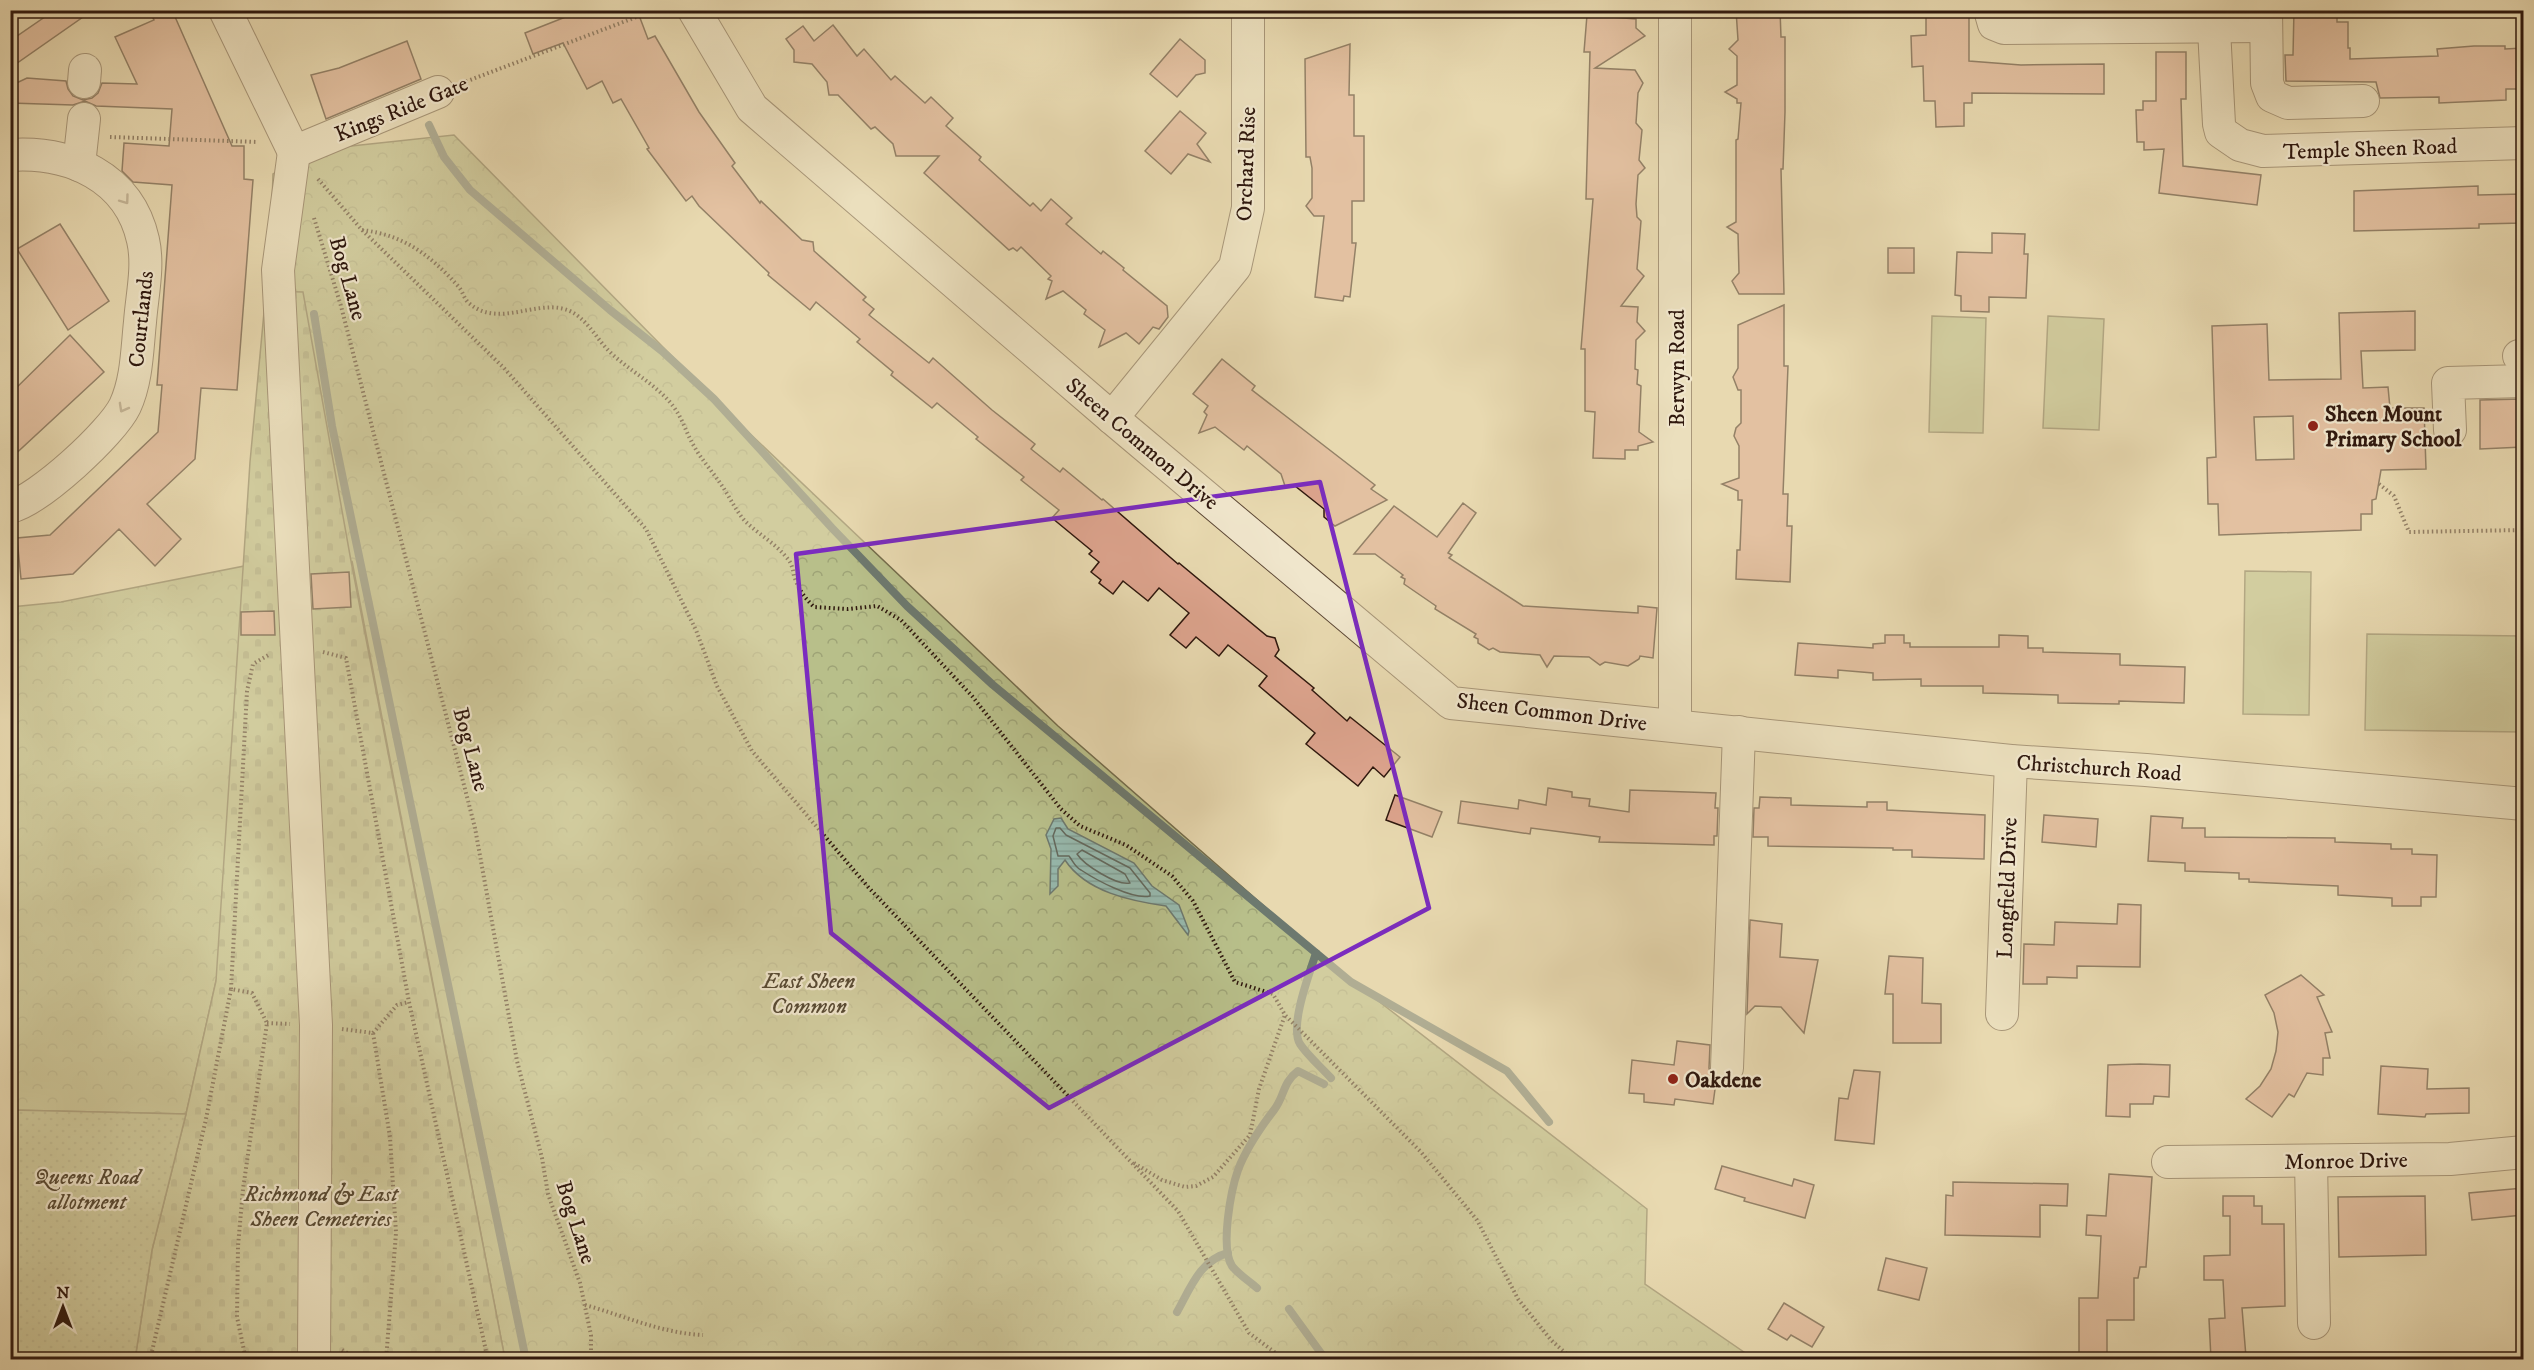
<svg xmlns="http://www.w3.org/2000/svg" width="2534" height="1370" viewBox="0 0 2534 1370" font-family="'IM FELL DW Pica',serif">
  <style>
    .grass { fill: #b8bf8a; stroke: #746c4c; stroke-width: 1.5 }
    .forest { fill: url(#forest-crowns); stroke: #746c4c; stroke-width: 1.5 }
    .cemetery { fill: url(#cemetery-stones); stroke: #746c4c; stroke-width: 1.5 }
    .garden { fill: url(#garden-dots); stroke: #746c4c; stroke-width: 1.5 }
    .water { fill: url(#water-rules); stroke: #6d796f; stroke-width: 1.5 }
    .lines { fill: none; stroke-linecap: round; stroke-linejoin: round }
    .shore { stroke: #63695e; stroke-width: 1.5 }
    .stream { stroke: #6d796f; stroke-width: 8 }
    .building { fill: #dda48e; stroke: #2f180e; stroke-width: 1.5; fill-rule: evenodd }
    .minor-casing { stroke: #5d4836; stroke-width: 34 }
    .path { stroke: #2f180e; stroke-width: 4; stroke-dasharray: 1.5 3; stroke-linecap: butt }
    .minor { stroke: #f0e6cc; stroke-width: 32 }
    .oneway { stroke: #998976 }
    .marked { fill: none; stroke: #7b2cbf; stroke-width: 4.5; stroke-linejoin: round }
    .poi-dot { fill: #8f2418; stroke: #f0e6cc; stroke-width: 2 }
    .labels { text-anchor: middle; stroke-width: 4.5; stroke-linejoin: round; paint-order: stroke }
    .street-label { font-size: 22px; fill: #2f180e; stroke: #f0e6cc }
    .poi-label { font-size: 22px; font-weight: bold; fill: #2f180e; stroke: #f0e6cc; text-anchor: start }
    .park-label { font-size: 22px; font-style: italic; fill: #584a33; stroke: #f0e6cc }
  </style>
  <defs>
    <pattern id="forest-crowns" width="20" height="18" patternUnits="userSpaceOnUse" patternTransform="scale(1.5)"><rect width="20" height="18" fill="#b8bf8a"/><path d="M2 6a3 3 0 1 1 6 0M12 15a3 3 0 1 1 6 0" fill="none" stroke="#9ea376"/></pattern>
    <pattern id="cemetery-stones" width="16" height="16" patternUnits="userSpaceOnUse" patternTransform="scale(1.5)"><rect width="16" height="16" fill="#b8bf8a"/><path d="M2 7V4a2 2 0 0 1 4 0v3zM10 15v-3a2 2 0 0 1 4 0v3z" fill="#9ea376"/></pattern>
    <pattern id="garden-dots" width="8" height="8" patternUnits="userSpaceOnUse" patternTransform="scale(1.5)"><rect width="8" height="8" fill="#b8bf8a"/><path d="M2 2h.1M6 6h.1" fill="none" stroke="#9ea376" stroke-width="1.8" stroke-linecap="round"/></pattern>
    <pattern id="water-rules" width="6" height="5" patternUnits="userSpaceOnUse" patternTransform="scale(1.5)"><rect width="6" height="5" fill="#97baaf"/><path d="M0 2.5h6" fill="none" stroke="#829f95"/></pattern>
  </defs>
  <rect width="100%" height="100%" fill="#e8d9b0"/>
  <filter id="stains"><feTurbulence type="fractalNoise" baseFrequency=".00333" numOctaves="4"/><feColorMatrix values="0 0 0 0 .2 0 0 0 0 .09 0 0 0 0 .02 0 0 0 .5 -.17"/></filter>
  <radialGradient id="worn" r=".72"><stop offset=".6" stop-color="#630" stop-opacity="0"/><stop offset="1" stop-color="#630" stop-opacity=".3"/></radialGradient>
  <g class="grass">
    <polygon points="1932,316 1986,318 1983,433 1929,432"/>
    <polygon points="2048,316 2104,319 2099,430 2043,428"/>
    <polygon points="2245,571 2311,572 2309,715 2243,714"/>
    <polygon points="2367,634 2523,636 2523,732 2365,730"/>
  </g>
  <polygon class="forest" points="454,135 726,411 1058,726 1328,962 1647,1209 1645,1284 1754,1359 505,1359 352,561 216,981 186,1114 11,1110 11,607 61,602 244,566 271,234 273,174 314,150"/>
  <polygon class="cemetery" points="266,291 303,292 351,561 505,1359 135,1360 152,1250 186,1114 216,981 250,462"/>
  <polygon class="garden" points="11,1110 186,1114 152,1250 135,1359 11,1359"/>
  <path class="water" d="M1061 818 1068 829 1134 863 1152 886 1179 905 1189 931 1188 935 1166 906C1131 901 1086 892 1065 860L1058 869V886L1050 894 1051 849 1046 835 1054 819Z"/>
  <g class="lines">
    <g class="shore">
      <path d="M1056 828H1060L1066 835 1130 868 1150 893V896C1133 900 1096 880 1081 870 1075 867 1073 861 1069 856H1058L1053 836Z"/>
      <path d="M1082 850 1125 874 1130 883C1117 886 1084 865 1077 854Z"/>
    </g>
    <g class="stream">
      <polyline points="429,125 444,157 470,190 610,310 662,351 714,399 832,528 907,606 993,685 1351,982 1507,1071 1549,1122"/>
      <polyline points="314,314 332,426 526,1360"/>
      <path d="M1316 953C1310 972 1289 1026 1300 1044 1308 1056 1321 1067 1331 1078"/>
      <path d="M1257 1288C1249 1281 1238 1274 1232 1266 1220 1247 1231 1190 1238 1170 1246 1149 1261 1127 1274 1110 1285 1096 1282 1083 1298 1071L1324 1084"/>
      <polyline points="1289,1309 1326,1360"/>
      <path d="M1177 1312C1190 1289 1200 1260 1228 1253"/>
    </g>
  </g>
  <g class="building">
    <polygon points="55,10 93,10 10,68 10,41"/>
    <polygon points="149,10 172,10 232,146 244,146 244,179 253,180 237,390 201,388 195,459 147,504 181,539 155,566 119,529 73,574 21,579 17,538 50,535 158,432 162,385 157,385 172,185 133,182 122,171 124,143 169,146 172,109 96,106 85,101 73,105 10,103 10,86 27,78 66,81 68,89 73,96 83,100 92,98 98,93 102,83 137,84 115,37 154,20"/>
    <polygon points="566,10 637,10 648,39 655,36 699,112 735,163 732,166 760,203 761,201 802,240 813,242 814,251 866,297 863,300 874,309 869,315 929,363 933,358 992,410 1035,444 1031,449 1060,472 1063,468 1102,500 1103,499 1178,564 1179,563 1267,636 1275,638 1279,650 1275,656 1314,688 1312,690 1347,721 1350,717 1400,757 1384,777 1373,767 1358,786 1306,744 1315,733 1259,686 1267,676 1228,645 1219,656 1196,637 1186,648 1170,635 1189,613 1159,588 1148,601 1123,581 1113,594 1099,583 1101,580 1091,572 1099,562 1089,554 1092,551 1052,518 1059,510 1021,480 1024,477 976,439 978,437 937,403 932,408 891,375 893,372 857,342 860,339 816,302 810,310 768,275 769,273 699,206 692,196 686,201 647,149 649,148 621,99 613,103 602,81 587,89 563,43 533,54 525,33 568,16"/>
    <polygon points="1736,10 1780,10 1781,37 1785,37 1785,112 1783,169 1781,169 1784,294 1739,294 1732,281 1739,273 1738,234 1727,227 1736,222 1736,140 1738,139 1741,103 1737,103 1737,99 1725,92 1737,85 1737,56 1729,49 1738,40"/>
    <polygon points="1926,10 1969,10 1969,61 2021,65 2104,64 2104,94 1972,93 1972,103 1964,103 1964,126 1936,127 1935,101 1924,101 1923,66 1912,67 1911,36 1926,35"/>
    <polygon points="2294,10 2337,10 2337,22 2348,22 2348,48 2350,48 2350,59 2438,56 2437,49 2474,46 2505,46 2505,49 2523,48 2523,89 2506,89 2506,100 2439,103 2439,97 2380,98 2376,82 2286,81 2285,55 2293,55"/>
    <polygon points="1587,15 1636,19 1636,28 1645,36 1595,68 1635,70 1643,83 1638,93 1636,123 1642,130 1639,160 1645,168 1638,175 1636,204 1637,217 1641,221 1637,269 1644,276 1621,306 1638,307 1637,322 1645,331 1636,340 1635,369 1638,370 1637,384 1641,386 1639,432 1653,442 1638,446 1638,450 1625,450 1625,459 1593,458 1595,412 1585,411 1585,349 1581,349 1593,199 1586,199 1590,52 1584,52"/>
    <polygon points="833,25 857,56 864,49 891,80 895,76 925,103 931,97 953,118 946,126 981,157 979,160 1030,206 1033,203 1041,211 1051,199 1072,218 1066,224 1101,254 1103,251 1124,268 1123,270 1167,306 1168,317 1159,329 1153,327 1139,344 1126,333 1099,347 1105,330 1084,314 1086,310 1063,291 1046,299 1052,281 1048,279 1051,276 1021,247 1017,251 1013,248 1009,250 924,173 939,156 896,156 893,144 875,127 871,129 838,95 829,95 827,82 812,64 794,62 794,50 786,39 803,26 814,41"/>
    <polygon points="1180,39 1205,60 1205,73 1196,75 1177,97 1150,74"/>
    <polygon points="407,41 421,79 326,119 311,75 339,68"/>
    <polygon points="1350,44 1349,95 1354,95 1354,136 1364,136 1364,201 1352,201 1352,243 1356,243 1350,297 1344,296 1343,301 1315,297 1324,216 1314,216 1306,206 1312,198 1312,168 1310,157 1306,157 1305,59"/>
    <polygon points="2156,52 2186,52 2186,99 2181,99 2183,166 2261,175 2257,205 2159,193 2164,149 2144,150 2144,142 2137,142 2136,110 2143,110 2143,101 2156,101"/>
    <polygon points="1180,111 1206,133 1197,144 1210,162 1188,154 1171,174 1145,151"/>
    <polygon points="2478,186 2478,195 2523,194 2523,223 2479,224 2479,228 2354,231 2354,191"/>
    <polygon points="60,224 109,301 68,330 17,249"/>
    <polygon points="1992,233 2025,234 2024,254 2028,254 2026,298 1989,297 1989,312 1961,311 1961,296 1955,295 1957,252 1992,253"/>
    <rect x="1888" y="248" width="26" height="25"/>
    <polygon points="1784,305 1784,366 1788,366 1783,494 1788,494 1787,526 1792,526 1790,582 1736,579 1737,550 1740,550 1742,500 1738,500 1738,491 1722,484 1739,478 1739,446 1734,436 1736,428 1741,423 1741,390 1738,390 1733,377 1738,368 1738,325"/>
    <path d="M2415 311V350L2361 351 2363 388 2388 387 2390 408H2424L2426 469 2381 470 2376 499 2372 500V514H2361V530L2219 535 2218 504H2208L2207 458 2216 457 2212 326 2267 324 2269 380 2341 379 2339 313ZM2293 416 2294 459 2256 460 2254 417Z"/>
    <polygon points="70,335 104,372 10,459 10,394"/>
    <polygon points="1222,359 1255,386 1252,390 1375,485 1371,489 1387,500 1335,526 1324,517 1324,509 1295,486 1285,486 1281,474 1247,446 1244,450 1215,427 1199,433 1207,415 1204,412 1208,406 1193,394"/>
    <polygon points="2523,399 2523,447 2480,449 2480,400"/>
    <polygon points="1463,503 1476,513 1448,553 1452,555 1449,558 1523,606 1638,613 1638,606 1657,608 1653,658 1640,656 1639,659 1628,666 1605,662 1600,665 1589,657 1554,656 1547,667 1540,655 1500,652 1493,648 1489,650 1478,643 1478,639 1474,637 1476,634 1435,609 1436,606 1404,584 1405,579 1401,577 1403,575 1375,554 1354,554 1394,506 1437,537"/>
    <polygon points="349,572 351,607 313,609 311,574"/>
    <polygon points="274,611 275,635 241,635 241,612"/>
    <polygon points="1885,635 1904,635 1904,643 1910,643 1910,647 1999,647 1999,635 2028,636 2028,648 2043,648 2043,652 2120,654 2120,665 2185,667 2184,703 2119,701 2119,704 2058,703 2058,695 1983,693 1983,686 1921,686 1921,679 1873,680 1873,673 1838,670 1838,678 1795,675 1798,643 1873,648 1873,644 1885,643"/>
    <polygon points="1548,788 1572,792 1572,797 1590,799 1589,806 1629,812 1630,790 1716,793 1715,808 1718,808 1717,836 1714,836 1714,845 1599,842 1600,837 1531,828 1530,834 1458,823 1461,801 1518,809 1519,800 1546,805"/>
    <polygon points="1395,795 1442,812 1432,837 1386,820"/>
    <polygon points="1760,797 1791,798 1791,805 1867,807 1867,802 1887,802 1887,810 1985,815 1984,859 1912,857 1912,850 1893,850 1893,848 1768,846 1768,837 1753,837 1754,808 1759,808"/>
    <polygon points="2044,815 2098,819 2096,847 2042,842"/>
    <polygon points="2151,816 2183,818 2182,828 2205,828 2205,837 2335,838 2335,842 2391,844 2391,849 2412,849 2412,854 2437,855 2436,897 2421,897 2421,906 2392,906 2392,898 2338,895 2338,886 2249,882 2249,879 2239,879 2239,873 2185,871 2185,863 2148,861"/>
    <polygon points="2118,904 2141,905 2140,967 2077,966 2077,978 2047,977 2047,984 2023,984 2024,944 2054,945 2055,922 2117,924"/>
    <polygon points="1750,920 1782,924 1780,957 1818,960 1804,1033 1781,1007 1755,1006 1747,1014"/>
    <polygon points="1889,956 1923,958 1922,1003 1941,1004 1941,1043 1893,1043 1893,994 1885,994"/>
    <polygon points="2301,975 2324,995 2317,997 2332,1032 2325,1033 2330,1058 2323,1058 2323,1075 2307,1073 2294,1097 2289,1094 2272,1117 2246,1099 2260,1086 2271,1069 2276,1051 2278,1032 2274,1013 2265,995"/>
    <polygon points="1677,1041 1710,1045 1709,1068 1711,1076 1716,1082 1713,1104 1675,1099 1674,1105 1644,1102 1644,1094 1629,1093 1632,1060 1674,1065"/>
    <polygon points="2140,1064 2170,1065 2169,1097 2154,1096 2153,1104 2130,1104 2130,1117 2106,1116 2108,1065"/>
    <polygon points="2381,1066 2428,1069 2427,1089 2469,1088 2469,1113 2426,1114 2425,1117 2378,1114"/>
    <polygon points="1854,1070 1880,1072 1874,1144 1835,1140 1839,1098 1848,1099"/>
    <polygon points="1722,1166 1792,1186 1794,1179 1814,1185 1805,1218 1744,1201 1745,1198 1715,1189"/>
    <polygon points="2109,1174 2152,1177 2146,1267 2140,1267 2138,1278 2134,1278 2134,1320 2107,1320 2107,1359 2079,1359 2079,1298 2098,1298 2101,1236 2086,1235 2087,1215 2106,1216"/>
    <polygon points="1953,1182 2068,1184 2067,1206 2040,1205 2040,1237 1945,1235 1946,1195 1953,1196"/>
    <polygon points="2523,1188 2523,1215 2472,1220 2469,1193"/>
    <polygon points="2223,1196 2254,1196 2254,1206 2262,1206 2262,1224 2284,1224 2285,1306 2242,1308 2246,1357 2211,1359 2209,1319 2225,1318 2223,1280 2204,1280 2204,1256 2230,1255 2230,1216 2223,1216"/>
    <polygon points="2425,1196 2426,1255 2339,1257 2338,1197"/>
    <polygon points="1886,1258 1927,1268 1919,1300 1878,1290"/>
    <polygon points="1784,1303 1824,1327 1812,1347 1791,1335 1787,1340 1768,1329"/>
  </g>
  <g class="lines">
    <defs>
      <g id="minor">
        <polyline points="225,10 294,152"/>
        <polyline points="694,10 752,108 1112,418 1451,703 2011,761 2146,770 2524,804"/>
        <polyline points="1675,10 1675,725"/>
        <polyline points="1990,10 1994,24 2004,28 2266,26"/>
        <polyline points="2213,10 2219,124 2221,132 2240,145 2263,151 2524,143"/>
        <polyline points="2266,10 2267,83 2272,96 2288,103 2363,101"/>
        <polyline points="84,82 85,70"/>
        <polyline points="294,152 278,270 316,1025 314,1360"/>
        <polyline points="294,152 438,92"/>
        <path d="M10 155C70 151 129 177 143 240 149 266 142 295 140 322 137 350 137 380 125 406 112 433 39 500 10 507"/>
        <polyline points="79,165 84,119"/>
        <polyline points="2519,356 2524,356"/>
        <polyline points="1112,418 1235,267 1248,208 1248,10"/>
        <polyline points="2450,430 2448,383 2524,381"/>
        <polyline points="2002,1014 2011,761"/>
        <polyline points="1727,1068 1739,732"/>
        <polyline points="2311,1161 2314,1323"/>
        <polyline points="2168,1162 2450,1159 2524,1152"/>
      </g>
    </defs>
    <use href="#minor" class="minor-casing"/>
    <g class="path">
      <polyline points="462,83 655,10"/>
      <polyline points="110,137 258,142"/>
      <polyline points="318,179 362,230 504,368 646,529 696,630 717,686 752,751 869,888 1178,1211 1249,1333 1285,1360"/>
      <polyline points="314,218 341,306 475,828 517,1061 542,1158 548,1194 580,1283 591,1335 591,1360"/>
      <path d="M362 230C404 235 430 255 458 286 463 291 464 300 470 304 503 331 546 291 578 316 592 327 599 342 611 353 631 372 656 384 673 406 683 419 686 433 694 446 701 459 712 471 720 483 729 495 735 510 745 521 758 534 775 543 786 557 794 565 792 572 796 581 800 592 806 599 814 607L848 609 877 606 901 620 972 696 1061 809 1080 826 1126 845 1172 876 1193 901 1235 982 1273 994 1285 1015 1421 1152 1477 1220 1518 1299 1551 1340 1573 1360"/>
      <polyline points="2379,484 2394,496 2409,532 2524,530"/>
      <polyline points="323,652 346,658 409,1002 488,1360"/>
      <polyline points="231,989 247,691 253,664 270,654"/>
      <polyline points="267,1023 290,1024"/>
      <polyline points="342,1029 373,1033 390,1137 396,1233 386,1360"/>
      <polyline points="373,1033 397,1005 409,1002"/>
      <polyline points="1134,1163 1162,1180 1185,1187 1196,1186 1213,1177 1250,1135 1259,1089 1285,1015"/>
      <path d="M585 1305C625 1316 661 1333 703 1335"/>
      <polyline points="342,1350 359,1360"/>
      <polyline points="150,1360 206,1119 231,989 252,993 267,1023 243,1189 238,1246 237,1317 246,1360"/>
      <polyline points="270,1360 286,1353"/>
    </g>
    <use href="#minor" class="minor"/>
  </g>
  <defs><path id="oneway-chevron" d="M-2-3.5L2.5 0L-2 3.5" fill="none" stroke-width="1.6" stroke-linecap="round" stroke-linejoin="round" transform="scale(1.5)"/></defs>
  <g class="oneway">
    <use href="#oneway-chevron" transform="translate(125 200) rotate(54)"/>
    <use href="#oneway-chevron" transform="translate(123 408) rotate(119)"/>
  </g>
  <path d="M0 0H2534V1370H0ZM1320 482 1429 908 1049 1108 831 933 796 554Z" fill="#e8d9b0" fill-opacity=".55" fill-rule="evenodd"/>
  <path class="marked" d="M1320 482 1429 908 1049 1108 831 933 796 554Z"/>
  <g class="poi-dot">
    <circle cx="2313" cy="426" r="6"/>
    <circle cx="1673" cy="1079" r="6"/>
  </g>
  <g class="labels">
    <g class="street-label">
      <text transform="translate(401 108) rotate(-22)" y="8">Kings Ride Gate</text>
      <text transform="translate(2370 148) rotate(-2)" y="8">Temple Sheen Road</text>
      <text transform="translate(1245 164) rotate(-88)" y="8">Orchard Rise</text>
      <text transform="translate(349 278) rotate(74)" y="8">Bog Lane</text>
      <text transform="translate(140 319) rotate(-84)" y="8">Courtlands</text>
      <text transform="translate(1676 368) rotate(-90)" y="8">Berwyn Road</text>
      <text transform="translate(1143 443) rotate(40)" y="8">Sheen Common Drive</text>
      <text transform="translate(1552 711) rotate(7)" y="8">Sheen Common Drive</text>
      <text transform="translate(472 749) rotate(75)" y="8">Bog Lane</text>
      <text transform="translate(2099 767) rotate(4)" y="8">Christchurch Road</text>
      <text transform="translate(2006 888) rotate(-88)" y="8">Longfield Drive</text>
      <text transform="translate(2346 1160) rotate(-1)" y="8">Monroe Drive</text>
      <text transform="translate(577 1222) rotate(72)" y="8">Bog Lane</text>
    </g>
    <g class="poi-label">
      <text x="2325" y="421">Sheen Mount<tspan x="2325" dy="25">Primary School</tspan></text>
      <text x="1685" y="1087">Oakdene</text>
    </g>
    <g class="park-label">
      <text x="809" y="988">East Sheen<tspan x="809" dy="25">Common</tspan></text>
      <text x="87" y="1184">Queens Road<tspan x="87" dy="25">allotment</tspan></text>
      <text x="321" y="1201">Richmond &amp; East<tspan x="321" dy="25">Sheen Cemeteries</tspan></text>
    </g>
  </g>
  <rect width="2534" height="1370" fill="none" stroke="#e8d9b0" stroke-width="36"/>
  <rect x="12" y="12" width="2510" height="1346" fill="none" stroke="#2f180e" stroke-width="3"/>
  <rect x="18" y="18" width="2498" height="1334" fill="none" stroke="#2f180e" stroke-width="1.5"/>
  <g transform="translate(63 1307)" stroke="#f0e6cc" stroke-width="4.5" paint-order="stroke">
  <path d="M0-4.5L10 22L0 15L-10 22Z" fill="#2f180e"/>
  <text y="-9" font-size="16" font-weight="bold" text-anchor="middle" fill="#2f180e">N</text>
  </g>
  <rect width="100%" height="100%" filter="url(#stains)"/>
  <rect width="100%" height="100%" fill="url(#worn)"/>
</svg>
